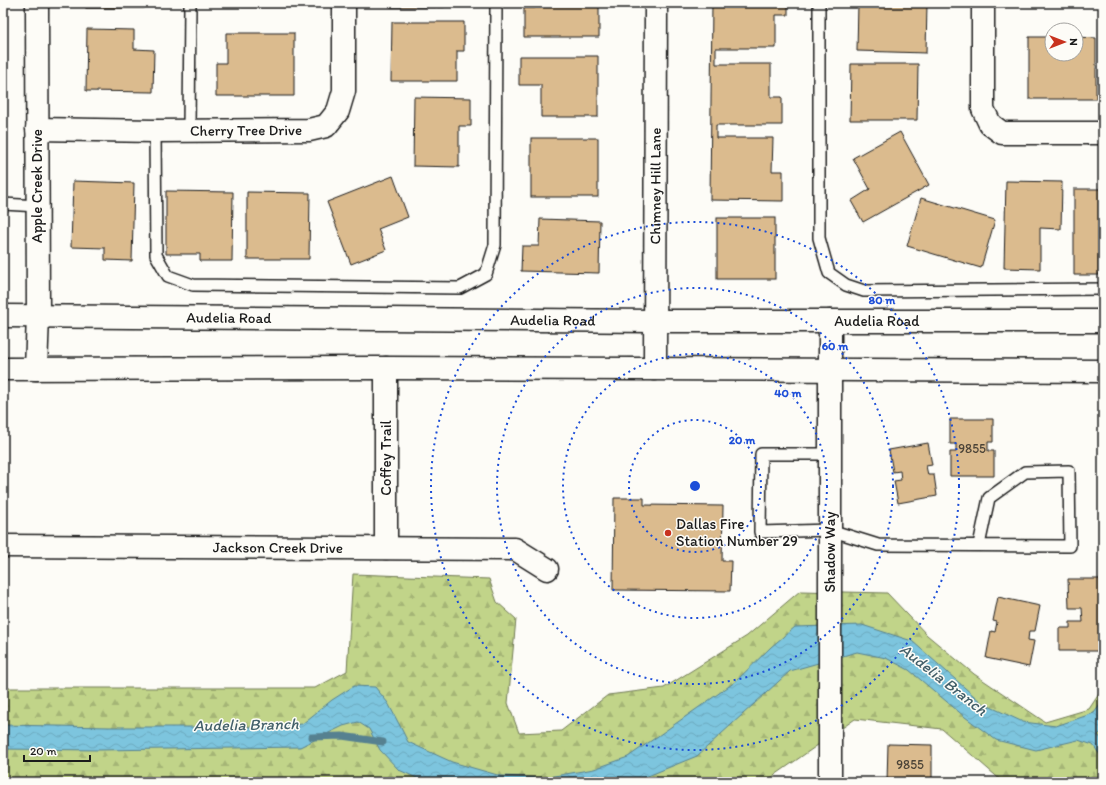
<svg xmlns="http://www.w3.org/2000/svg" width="1106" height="785" viewBox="0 0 1106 785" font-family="Itim,sans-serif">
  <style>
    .forest { fill: url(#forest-firs); stroke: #6e7852 }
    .water { fill: url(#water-waves); stroke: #568190 }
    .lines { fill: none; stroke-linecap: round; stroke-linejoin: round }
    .stream { stroke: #568190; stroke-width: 7 }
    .building { fill: #dbbb8e; stroke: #1c1c1c }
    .lane-casing { stroke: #1c1c1c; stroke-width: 14 }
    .street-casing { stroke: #1c1c1c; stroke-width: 25 }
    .secondary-casing { stroke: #1c1c1c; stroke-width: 25 }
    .lane { stroke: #fdfcf7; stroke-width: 11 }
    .street { stroke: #fdfcf7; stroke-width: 22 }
    .secondary { stroke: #fdfcf7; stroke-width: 22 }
    .ring { fill: none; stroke: #1d4ed8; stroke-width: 2; stroke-dasharray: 2 4 }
    .poi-dot { fill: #c8321e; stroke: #fdfcf7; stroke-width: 1.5 }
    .labels { text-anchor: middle; stroke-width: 3; stroke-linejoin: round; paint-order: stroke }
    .number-label { font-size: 13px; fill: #4c4438 }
    .street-label { font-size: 15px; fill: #1c1c1c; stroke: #fdfcf7 }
    .poi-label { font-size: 15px; fill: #1c1c1c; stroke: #fdfcf7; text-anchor: start }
    .water-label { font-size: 16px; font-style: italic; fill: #43606a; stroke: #fdfcf7 }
    .centre { fill: #1d4ed8; stroke: #fdfcf7; stroke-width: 2 }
    .ring-label { font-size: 12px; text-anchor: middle; font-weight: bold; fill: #1d4ed8; stroke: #fdfcf7; stroke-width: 3; stroke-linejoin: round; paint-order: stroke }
  </style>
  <defs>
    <pattern id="forest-firs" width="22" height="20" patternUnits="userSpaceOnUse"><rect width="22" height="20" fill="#c1d489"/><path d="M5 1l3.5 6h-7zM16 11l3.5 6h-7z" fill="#a5b576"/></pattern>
    <pattern id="water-waves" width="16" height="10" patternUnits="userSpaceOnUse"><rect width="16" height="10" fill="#7dc5de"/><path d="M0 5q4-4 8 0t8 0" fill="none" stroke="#6ba9be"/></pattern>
  </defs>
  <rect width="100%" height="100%" fill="#fdfcf7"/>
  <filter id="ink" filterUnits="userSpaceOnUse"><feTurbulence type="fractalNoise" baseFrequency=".025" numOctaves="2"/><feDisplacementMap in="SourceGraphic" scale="8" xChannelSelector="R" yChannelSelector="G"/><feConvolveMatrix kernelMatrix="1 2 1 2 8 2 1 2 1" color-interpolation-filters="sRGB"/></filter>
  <g filter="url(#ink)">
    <polygon class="forest" points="353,574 489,579 497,602 516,619 508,703 519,733 561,731 608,695 664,688 747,636 800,591 887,593 927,635 974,674 1045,722 1089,709 1103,688 1103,782 1003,782 942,729 855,719 765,782 3,782 3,688 315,688 347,671"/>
    <polygon class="water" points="862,625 912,641 982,703 1023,722 1056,726 1094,713 1103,701 1103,730 1098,735 1103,741 1103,759 1093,745 1078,740 1036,750 996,740 965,717 909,670 886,658 857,652 790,671 754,704 697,756 633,782 426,782 399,770 380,750 369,729 358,722 343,726 300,747 100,750 3,749 3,725 109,727 272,727 302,724 332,700 354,686 375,687 388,703 399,724 408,742 452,762 501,776 543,778 594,769 628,757 735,682 771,647 795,627"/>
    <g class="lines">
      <polyline class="stream" points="312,737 342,736 383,742"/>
    </g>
    <g class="building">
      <rect x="86" y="3" width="58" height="5"/>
      <rect x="242" y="3" width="52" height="4"/>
      <rect x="391" y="3" width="53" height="4"/>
      <polygon points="535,3 599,3 599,37 524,37 524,8 535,8"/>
      <polygon points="712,3 788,3 788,15 776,15 776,48 716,48 716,64 771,64 771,97 782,97 782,125 716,125 716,138 773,138 772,171 783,171 783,201 710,200"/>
      <polygon points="858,3 927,3 926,53 857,51"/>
      <rect x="1032" y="3" width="31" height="2"/>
      <polygon points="392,22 464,22 464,51 457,51 457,81 391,81"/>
      <polygon points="87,29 134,30 134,49 154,50 153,92 86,91"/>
      <polygon points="226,33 294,33 294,96 216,96 216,63 226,63"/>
      <polygon points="1029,37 1052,37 1052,54 1076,54 1076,37 1096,38 1096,99 1029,99"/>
      <polygon points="519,56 598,56 598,117 541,117 541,85 519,85"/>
      <polygon points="851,64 918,64 917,120 850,120"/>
      <polygon points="414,97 471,98 471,126 459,126 459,167 413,166"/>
      <polygon points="900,132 929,185 863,222 851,201 870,189 853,158"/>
      <rect x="531" y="138" width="67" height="59"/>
      <polygon points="393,176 408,217 378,229 386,250 351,264 327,202"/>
      <polygon points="73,181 134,183 132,261 105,260 105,248 71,247"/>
      <polygon points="1006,181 1062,182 1061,229 1040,228 1040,269 1004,268"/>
      <polygon points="1074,189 1103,189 1103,224 1099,224 1099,275 1074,275"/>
      <polygon points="166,191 233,192 232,261 200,261 200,254 166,254"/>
      <polygon points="247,192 310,193 309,259 247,259"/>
      <polygon points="921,198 995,220 981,268 907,246"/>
      <rect x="717" y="218" width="58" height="61"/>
      <polygon points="540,219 600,221 599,273 521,271 522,246 539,246"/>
      <polygon points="950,419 993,419 993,442 988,442 988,451 994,451 994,476 950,476 950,452 956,452 956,444 950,444"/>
      <polygon points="928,443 932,465 926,466 928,475 934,475 937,496 898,503 894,481 901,480 900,471 893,472 889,450"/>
      <polygon points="614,498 644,498 644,505 723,506 722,561 731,561 730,591 613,590"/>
      <polygon points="1068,579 1103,579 1103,651 1059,651 1059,628 1070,628 1070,622 1083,622 1082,608 1069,608"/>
      <polygon points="998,597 1040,606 1035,631 1029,631 1028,640 1034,641 1029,667 986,658 991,631 995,632 997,622 993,621"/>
      <polygon points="888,744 932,745 932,782 887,782"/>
    </g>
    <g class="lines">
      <defs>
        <g id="lane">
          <polyline points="819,3 819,238 829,273 846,285 864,291 1103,289"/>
          <polyline points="155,131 156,255 168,276 193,285 460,288 486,274 495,245 496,3"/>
          <polyline points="189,131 190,3"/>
          <polyline points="3,204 38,206"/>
          <polyline points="830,454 761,454 760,532 830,530 878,545 1070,546 1069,471 1025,472 989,498 979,545"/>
        </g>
        <g id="street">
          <polyline points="983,3 983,109 990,124 1002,133 1103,133"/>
          <path id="s1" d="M37 129 155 131 309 130 326 126 338 111 344 91V3"/>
          <polyline points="830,321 830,782"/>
          <polyline points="386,368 386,548"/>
          <polyline points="36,369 38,316 37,3"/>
          <path id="s2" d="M3 546 515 549 547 569"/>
        </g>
        <g id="secondary">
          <path id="s3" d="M3 316 655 321H1103"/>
          <polyline points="3,369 386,368 1103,371"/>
          <path id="s4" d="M655 369 656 3"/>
        </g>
      </defs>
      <use href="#lane" class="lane-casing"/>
      <use href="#street" class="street-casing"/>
      <use href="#secondary" class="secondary-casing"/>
      <use href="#lane" class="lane"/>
      <use href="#street" class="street"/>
      <use href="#secondary" class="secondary"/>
    </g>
  </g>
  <g class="ring">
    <circle cx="695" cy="486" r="66"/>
    <circle cx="695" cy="486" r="132"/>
    <circle cx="695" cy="486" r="198"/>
    <circle cx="695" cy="486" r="264"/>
  </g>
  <circle class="poi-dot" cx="668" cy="533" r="4"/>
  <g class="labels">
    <g class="number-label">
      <text x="972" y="453">9855</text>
      <text x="910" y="769">9855</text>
    </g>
    <g class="street-label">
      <text dy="5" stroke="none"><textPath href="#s1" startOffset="209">Cherry Tree Drive</textPath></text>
      <text transform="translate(37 186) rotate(-90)" y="5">Apple Creek Drive</text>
      <text dy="5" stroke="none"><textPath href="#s4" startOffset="183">Chimney Hill Lane</textPath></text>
      <text dy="5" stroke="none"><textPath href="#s3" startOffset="226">Audelia Road</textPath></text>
      <text dy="5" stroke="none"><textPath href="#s3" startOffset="550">Audelia Road</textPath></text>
      <text dy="5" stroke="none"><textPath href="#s3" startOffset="874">Audelia Road</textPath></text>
      <text transform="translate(386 458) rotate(-90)" y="5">Coffey Trail</text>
      <text dy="5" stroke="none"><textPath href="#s2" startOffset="275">Jackson Creek Drive</textPath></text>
      <text transform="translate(830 552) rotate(-90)" y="5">Shadow Way</text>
    </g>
    <g class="poi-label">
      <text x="676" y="529">Dallas Fire<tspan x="676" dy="17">Station Number 29</tspan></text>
    </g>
    <g class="water-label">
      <text transform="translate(944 679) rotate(38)" y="6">Audelia Branch</text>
      <text transform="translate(246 724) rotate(-1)" y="6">Audelia Branch</text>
    </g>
  </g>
  <circle cx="695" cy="486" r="6" class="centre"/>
  <g class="ring-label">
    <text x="882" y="304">80 m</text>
    <text x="835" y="350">60 m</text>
    <text x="788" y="397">40 m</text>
    <text x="742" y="444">20 m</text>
  </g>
  <rect width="1106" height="785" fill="none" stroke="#fdfcf7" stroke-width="16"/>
  <rect x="8" y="8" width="1090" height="769" fill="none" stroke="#1c1c1c" stroke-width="1.5" filter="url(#ink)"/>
  <g transform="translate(1064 42) rotate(90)"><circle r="19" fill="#fdfcf7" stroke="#a3a29f"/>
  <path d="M0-3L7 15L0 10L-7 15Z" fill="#c8321e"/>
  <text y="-6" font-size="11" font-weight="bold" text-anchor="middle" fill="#1c1c1c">N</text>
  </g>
  <path d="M24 755v6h66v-6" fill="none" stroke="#1c1c1c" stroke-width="2"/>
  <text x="30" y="755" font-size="12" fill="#1c1c1c" stroke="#fdfcf7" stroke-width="3" paint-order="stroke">20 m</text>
</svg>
